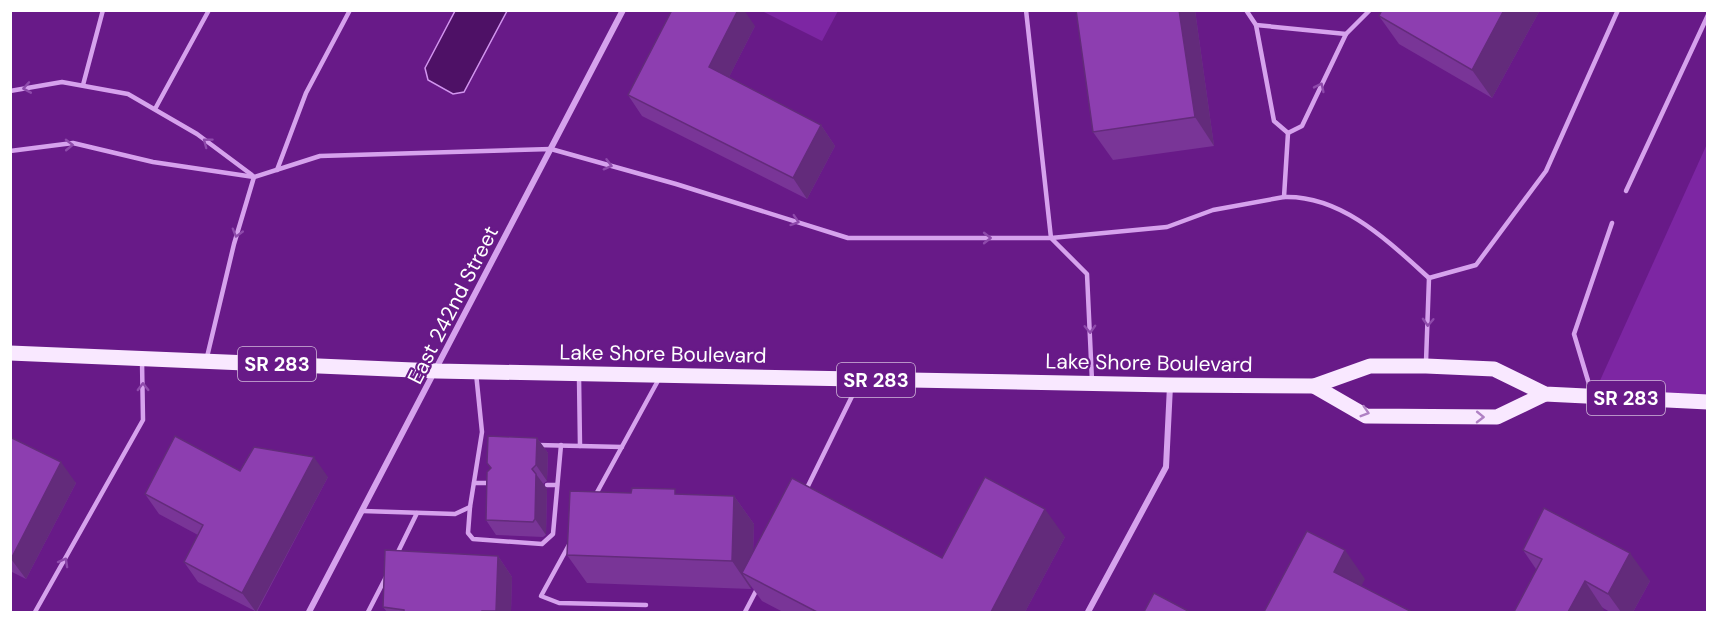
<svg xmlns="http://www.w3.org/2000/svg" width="1718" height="623" viewBox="0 0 1718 623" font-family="'DM Sans',sans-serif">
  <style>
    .green { fill: #7d26a3 }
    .water { fill: #4e1166; stroke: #d295ef; stroke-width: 1.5 }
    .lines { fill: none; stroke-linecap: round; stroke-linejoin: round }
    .lane { stroke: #d6a2ed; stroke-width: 4.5 }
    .street { stroke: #d6a2ed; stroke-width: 6 }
    .primary { stroke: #f9e8ff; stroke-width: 15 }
    .wall { fill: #793597 }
    .shaded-wall { fill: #632b7b }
    .building { fill: #8d3eb0; stroke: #632b7b; stroke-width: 1.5 }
    .oneway { stroke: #8e4aab }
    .oneway2 { stroke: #b081c4 }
    .labels { text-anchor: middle; stroke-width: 4.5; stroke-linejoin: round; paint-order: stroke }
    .shield { fill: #681a88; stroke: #d2badb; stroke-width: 1.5 }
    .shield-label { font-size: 20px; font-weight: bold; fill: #fff }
    .street-label { font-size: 21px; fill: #fff; stroke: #681a88 }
  </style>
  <rect width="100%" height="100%" fill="#681a88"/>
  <g class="green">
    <polygon points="762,11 838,11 822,41"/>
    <polygon points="1707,144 1707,402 1593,396"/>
  </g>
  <polygon class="water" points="455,11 507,11 464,92 453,94 428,80 425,68"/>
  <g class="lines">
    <g class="lane">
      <polyline points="1026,10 1051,238 1167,227 1213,210 1284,197"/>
      <polyline points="1246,10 1256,25 1274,121 1288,133"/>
      <polyline points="1256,25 1346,34"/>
      <polyline points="83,85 103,10"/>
      <polyline points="10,91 62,82 128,94 197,134 252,175"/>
      <polyline points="155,109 209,10"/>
      <path d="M1288 133 1284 197C1342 195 1389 242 1429 278"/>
      <polyline points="1288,133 1302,126 1346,34 1370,10"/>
      <polyline points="10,151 73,143 153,162 254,177 320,156 551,149 676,184 848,238 1051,238 1087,274 1092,381"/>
      <polyline points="277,170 306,93 350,10"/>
      <polyline points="1626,191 1708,15"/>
      <polyline points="1429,278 1476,265 1546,171 1618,10"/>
      <polyline points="207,357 234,244 254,177"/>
      <polyline points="1426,362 1429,278"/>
      <polyline points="1592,394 1574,334 1612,223"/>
      <polyline points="537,445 580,446 579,377"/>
      <polyline points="580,446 622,447"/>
      <polyline points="474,483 492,483"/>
      <polyline points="547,485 557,485"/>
      <polyline points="806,490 859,382"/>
      <polyline points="595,496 660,377"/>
      <polyline points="470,507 468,533 473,539 542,544 553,534 561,445"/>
      <polyline points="363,511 455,514 470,507 482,432 476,373"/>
      <polyline points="570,543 541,596 559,603 646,605"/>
      <polyline points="397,554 417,513"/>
      <polyline points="35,612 143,420 142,361"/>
      <polyline points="368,612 386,577"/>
      <polyline points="745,612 757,589"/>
    </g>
    <g class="street">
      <polyline points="309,612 623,10"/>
      <polyline points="1088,612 1166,467 1170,386"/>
    </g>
    <g class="primary">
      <polyline points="10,353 437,371 1170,385 1314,386 1370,366 1426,366 1494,369 1545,394 1708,402"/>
      <polyline points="1314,386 1366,416 1497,417 1545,394"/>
    </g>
  </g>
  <g class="wall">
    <polygon points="1195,10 1214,146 1113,160 1093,132"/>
    <polygon points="1540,10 1492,98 1399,44 1379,16"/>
    <polygon points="755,26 729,77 821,125 835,146 807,199 642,116 628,95"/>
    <polygon points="10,437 76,483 26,579 10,571"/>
    <polygon points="537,438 548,453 547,481 543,484 547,489 546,535 543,537 496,535 486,520 491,469"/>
    <polygon points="240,471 328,477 257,612 198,582 184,562 198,535 159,514 145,494"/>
    <polygon points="678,494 734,496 754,524 753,552 942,558 1065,537 1025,612 783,612 762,601 751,586 751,589 587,583 567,555"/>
    <polygon points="1523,550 1650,581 1633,612 1610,612 1536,569"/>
    <polygon points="498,556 512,577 511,612 387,612 383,607"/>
  </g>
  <g class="shaded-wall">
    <polygon points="738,10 744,10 755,26 724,87 709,67"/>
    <polygon points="1179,10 1195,10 1214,146 1195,117"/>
    <polygon points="1504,10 1540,10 1492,98 1472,70"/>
    <polygon points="821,125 835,146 807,199 793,178"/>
    <polygon points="537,438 548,453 547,481 536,465"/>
    <polygon points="314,457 328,477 256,612 242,593"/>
    <polygon points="61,462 76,483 26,579 11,559"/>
    <polygon points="536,474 547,489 546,535 535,519"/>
    <polygon points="734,496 754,524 752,578 742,573 751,586 751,589 732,561"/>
    <polygon points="1045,509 1065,537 1025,612 991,612"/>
    <polygon points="1345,550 1365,579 1354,600 1334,572"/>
    <polygon points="1630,553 1650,581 1633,612 1621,612 1608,594"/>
    <polygon points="498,556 512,577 511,612 497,612 496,611"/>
    <polygon points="1585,581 1604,610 1603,612 1568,612"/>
  </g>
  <g class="building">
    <polygon points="672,10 738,10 709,67 821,125 793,178 628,95"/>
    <polygon points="1076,10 1179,10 1195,117 1093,132"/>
    <polygon points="1382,10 1504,10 1472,70 1379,16"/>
    <polygon points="175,436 240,471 254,447 314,457 242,593 184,562 203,525 145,494"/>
    <polygon points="488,436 537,438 536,465 532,469 536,474 535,519 533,522 486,520 487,472 491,468 487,463"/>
    <polygon points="10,437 61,462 11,559 10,558"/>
    <polygon points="985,477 1045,509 991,612 817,612 742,573 792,478 942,558"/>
    <polygon points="632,488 675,489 675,494 734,496 732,561 567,555 570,491 631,493"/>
    <polygon points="1544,508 1630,553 1608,594 1585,581 1568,612 1514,612 1542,559 1523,550"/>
    <polygon points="1307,531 1345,550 1334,572 1412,612 1264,612"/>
    <polygon points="385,550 498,556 496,611 482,611 482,612 404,612 404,610 383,607"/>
    <polygon points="1154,593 1190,612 1144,612"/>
  </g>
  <defs><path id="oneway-chevron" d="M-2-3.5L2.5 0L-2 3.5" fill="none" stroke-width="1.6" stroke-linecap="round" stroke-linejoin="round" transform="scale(1.5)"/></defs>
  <g class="oneway">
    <use href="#oneway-chevron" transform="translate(1320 87) rotate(-64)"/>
    <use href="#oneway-chevron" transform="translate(27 88) rotate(170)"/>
    <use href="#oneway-chevron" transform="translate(207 142) rotate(-143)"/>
    <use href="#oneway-chevron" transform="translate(69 145) rotate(-1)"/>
    <use href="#oneway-chevron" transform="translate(608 165) rotate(15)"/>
    <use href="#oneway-chevron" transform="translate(795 221) rotate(18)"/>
    <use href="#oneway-chevron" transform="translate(237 233) rotate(106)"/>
    <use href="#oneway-chevron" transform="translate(987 238)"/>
    <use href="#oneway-chevron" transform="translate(1428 322) rotate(93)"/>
    <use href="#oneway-chevron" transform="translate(1090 329) rotate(88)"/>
    <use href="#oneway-chevron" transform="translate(143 387) rotate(-91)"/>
    <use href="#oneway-chevron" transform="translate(64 562) rotate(-61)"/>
  </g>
  <g class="oneway2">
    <use href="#oneway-chevron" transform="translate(1365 412) rotate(17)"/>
    <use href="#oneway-chevron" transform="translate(1480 417) rotate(1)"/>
  </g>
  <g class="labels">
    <g class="shield">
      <rect x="238" y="347" width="78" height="34" rx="4.5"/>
      <rect x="837" y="363" width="78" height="34" rx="4.5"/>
      <rect x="1587" y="381" width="78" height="34" rx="4.5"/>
    </g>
    <g class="shield-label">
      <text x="277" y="371">SR 283</text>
      <text x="876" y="387">SR 283</text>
      <text x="1626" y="405">SR 283</text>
    </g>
    <g class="street-label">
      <text transform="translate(453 305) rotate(-63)" y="7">East 242nd Street</text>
      <text transform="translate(663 354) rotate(1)" y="7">Lake Shore Boulevard</text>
      <text transform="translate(1149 363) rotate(1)" y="7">Lake Shore Boulevard</text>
    </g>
  </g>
  <rect width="1718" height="623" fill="none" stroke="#ffffff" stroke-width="24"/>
</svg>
